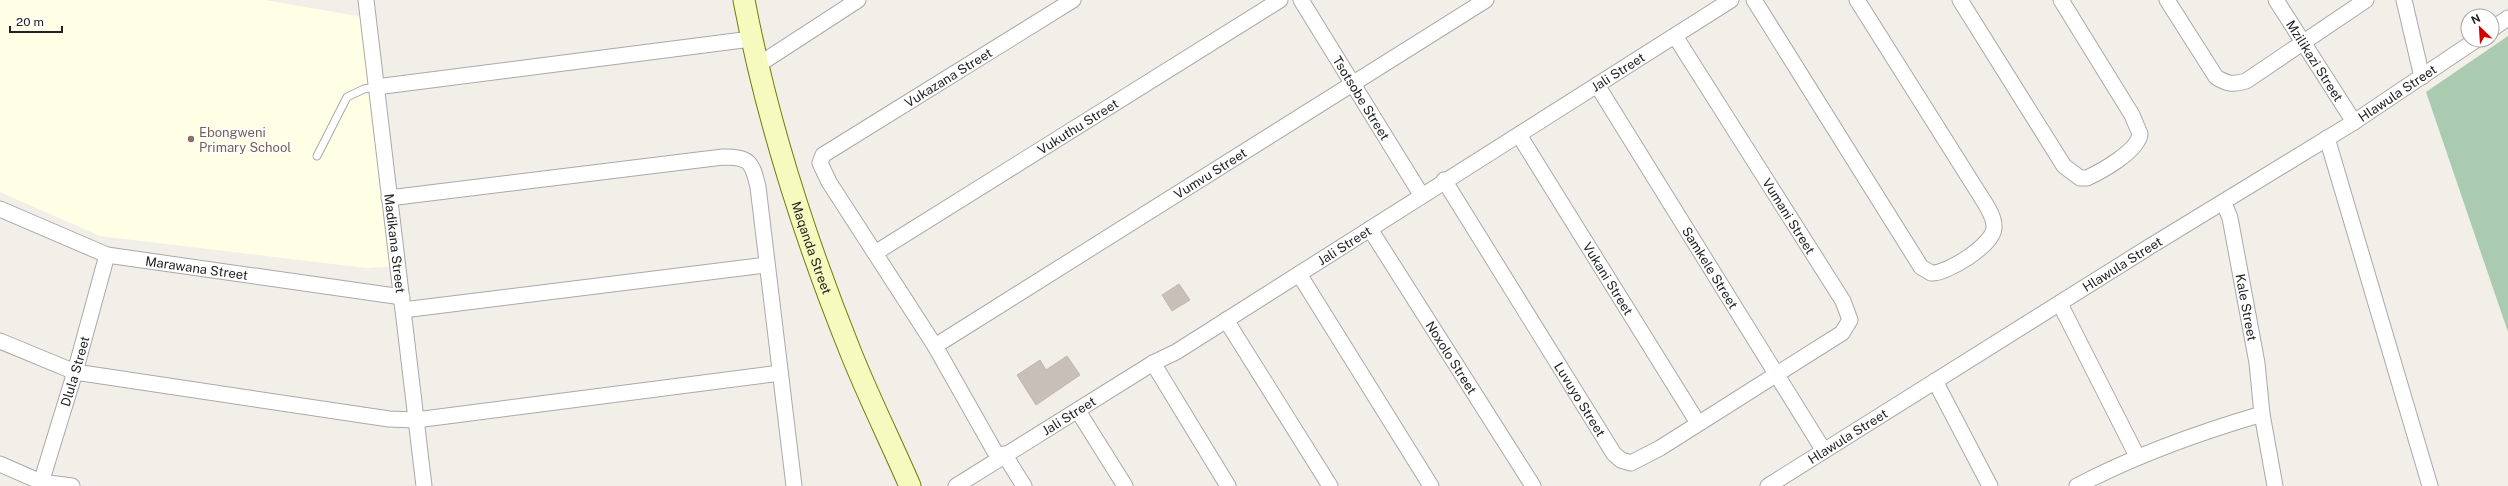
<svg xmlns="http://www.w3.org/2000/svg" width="2508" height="486" viewBox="0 0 2508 486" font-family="'Public Sans',sans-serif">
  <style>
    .education { fill: #ffffe5 }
    .cemetery { fill: #aacbaf }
    .building { fill: #c7bfb8; stroke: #c4b6ab }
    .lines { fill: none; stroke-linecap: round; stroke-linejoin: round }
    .lane-casing { stroke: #a9a9a9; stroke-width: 9 }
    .street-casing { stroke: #a9a9a9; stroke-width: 17 }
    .secondary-casing { stroke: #707d05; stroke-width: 23 }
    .lane { stroke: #fff; stroke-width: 7 }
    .street { stroke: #fff; stroke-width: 15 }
    .secondary { stroke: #f7fabf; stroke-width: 21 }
    .education-dot { fill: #8d6e63; stroke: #fff; stroke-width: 1.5 }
    .labels { text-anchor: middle; stroke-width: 3; stroke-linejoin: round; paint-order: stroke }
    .street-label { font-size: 13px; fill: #222; stroke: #fff }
    .education-label { font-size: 13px; fill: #785e54; stroke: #fff; text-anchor: start }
  </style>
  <rect width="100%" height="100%" fill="#f2efe9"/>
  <polygon class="education" points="0,0 265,0 368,18 398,266 366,268 100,236 0,192"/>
  <polygon class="cemetery" points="2508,36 2508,332 2426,92"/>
  <g class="building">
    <polygon points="1179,284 1190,300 1172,311 1162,295"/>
    <polygon points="1067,356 1080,375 1036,405 1017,375 1040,360 1046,370"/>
  </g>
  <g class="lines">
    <defs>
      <polyline id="lane" points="317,156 347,97 364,89 376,87"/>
      <g id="street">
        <path id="s1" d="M366 0 424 486"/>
        <path id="s2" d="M1301 0 1422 196"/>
        <path d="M1754 0 1921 267 1931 273C1947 274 1993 245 1994 228 1995 216 1984 202 1978 192L1857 0"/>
        <path d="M1960 0 2064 166 2080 178H2087C2102 171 2138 151 2140 134L2132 115 2061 0"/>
        <path d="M2167 0 2216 77C2227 84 2233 85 2246 81L2366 0"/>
        <path id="s3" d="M2276 0 2354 122"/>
        <polyline points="2404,0 2422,77"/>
        <polyline points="2492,29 2508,18"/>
        <polyline points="758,65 858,0"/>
        <path id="s4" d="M1597 85 1824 451"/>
        <polyline points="376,87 751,39"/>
        <path id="s5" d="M1519 135 1698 423"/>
        <polyline points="2327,138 2430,486"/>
        <path id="s6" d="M1444 180 1614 454 1621 460 1631 463 1660 448 1842 333 1850 320 1843 301 1675 36"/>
        <path d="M389 198 723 157C749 157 752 161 758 187L794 486"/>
        <path id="s7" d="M2224 203 2230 218 2257 363 2262 414 2275 486"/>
        <path id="s8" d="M0 209 107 255 402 297"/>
        <path id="s9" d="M1370 229 1533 486"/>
        <path id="s10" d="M875 253 1280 0"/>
        <polyline points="1299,274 1431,486"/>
        <polyline points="2060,304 2137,456"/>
        <polyline points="403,310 766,265"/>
        <polyline points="1226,320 1330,486"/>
        <polyline points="0,341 75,372 389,419 416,420 780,373"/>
        <path id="s11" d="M935 346 1486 0"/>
        <polyline points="1153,363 1228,486"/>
        <polyline points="1935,381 1990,486"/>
        <polyline points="1078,411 1125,486"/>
        <polyline points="1004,454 1024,486"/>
        <path id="s12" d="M999 459 935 346 829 182 820 163 823 155 1073 0"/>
        <polyline points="0,464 41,482 72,486"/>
        <path id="s13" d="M40 486 75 372 107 255"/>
        <path id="s14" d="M956 486 1153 363 1176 352 1731 0"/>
        <path id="s15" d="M1768 486 2149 247 2354 122 2476 40"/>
        <path d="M2077 486C2136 455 2197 433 2262 414"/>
      </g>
      <g id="secondary">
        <path id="s16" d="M744 0C767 121 805 239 851 353 869 398 891 442 910 486"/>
      </g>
    </defs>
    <use href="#lane" class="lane-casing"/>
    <use href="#street" class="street-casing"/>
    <use href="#secondary" class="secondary-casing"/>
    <use href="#lane" class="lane"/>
    <use href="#street" class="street"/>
    <use href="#secondary" class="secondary"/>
  </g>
  <circle class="education-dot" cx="191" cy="139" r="4"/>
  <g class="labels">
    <g class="street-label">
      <text dy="5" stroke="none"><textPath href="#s3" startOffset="72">Mzilikazi Street</textPath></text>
      <text dy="5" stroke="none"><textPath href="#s14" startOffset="781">Jali Street</textPath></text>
      <text dy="5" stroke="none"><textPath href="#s12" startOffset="502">Vukazana Street</textPath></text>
      <text dy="5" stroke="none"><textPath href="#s15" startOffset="742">Hlawula Street</textPath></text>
      <text dy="5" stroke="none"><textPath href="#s2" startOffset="115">Tsotsobe Street</textPath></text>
      <text dy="5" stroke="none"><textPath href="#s10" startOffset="239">Vukuthu Street</textPath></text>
      <text dy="5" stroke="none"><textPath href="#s11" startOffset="325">Vumvu Street</textPath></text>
      <text transform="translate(1789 216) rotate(58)" y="5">Vumani Street</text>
      <text dy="5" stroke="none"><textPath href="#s1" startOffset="245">Madikana Street</textPath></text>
      <text dy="5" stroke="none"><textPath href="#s14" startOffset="457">Jali Street</textPath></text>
      <text dy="5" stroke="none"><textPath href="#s16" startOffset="257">Maqanda Street</textPath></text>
      <text dy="5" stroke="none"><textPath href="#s15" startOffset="418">Hlawula Street</textPath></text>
      <text dy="5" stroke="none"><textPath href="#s8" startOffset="207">Marawana Street</textPath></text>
      <text dy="5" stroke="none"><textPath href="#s4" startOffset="215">Samkele Street</textPath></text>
      <text dy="5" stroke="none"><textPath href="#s5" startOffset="169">Vukani Street</textPath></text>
      <text dy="5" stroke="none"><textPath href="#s7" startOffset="107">Kale Street</textPath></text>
      <text dy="5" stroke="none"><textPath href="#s9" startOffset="152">Noxolo Street</textPath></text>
      <text dy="5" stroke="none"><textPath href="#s13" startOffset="120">Dlula Street</textPath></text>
      <text dy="5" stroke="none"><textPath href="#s6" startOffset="258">Luvuyo Street</textPath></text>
      <text dy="5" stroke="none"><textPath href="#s14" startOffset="133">Jali Street</textPath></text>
      <text dy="5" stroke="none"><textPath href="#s15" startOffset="94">Hlawula Street</textPath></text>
    </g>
    <g class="education-label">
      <text x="199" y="137">Ebongweni<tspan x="199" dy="15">Primary School</tspan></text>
    </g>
  </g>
  <g transform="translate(2480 28) rotate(335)"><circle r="19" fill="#ffffff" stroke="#a7a7a7"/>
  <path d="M0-3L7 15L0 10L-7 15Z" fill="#d40000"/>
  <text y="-6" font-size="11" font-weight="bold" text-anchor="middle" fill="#222222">N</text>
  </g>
  <path d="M10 26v6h52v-6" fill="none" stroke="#222222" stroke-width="2"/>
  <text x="16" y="26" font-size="12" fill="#222222" stroke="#ffffff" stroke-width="3" paint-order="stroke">20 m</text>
</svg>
